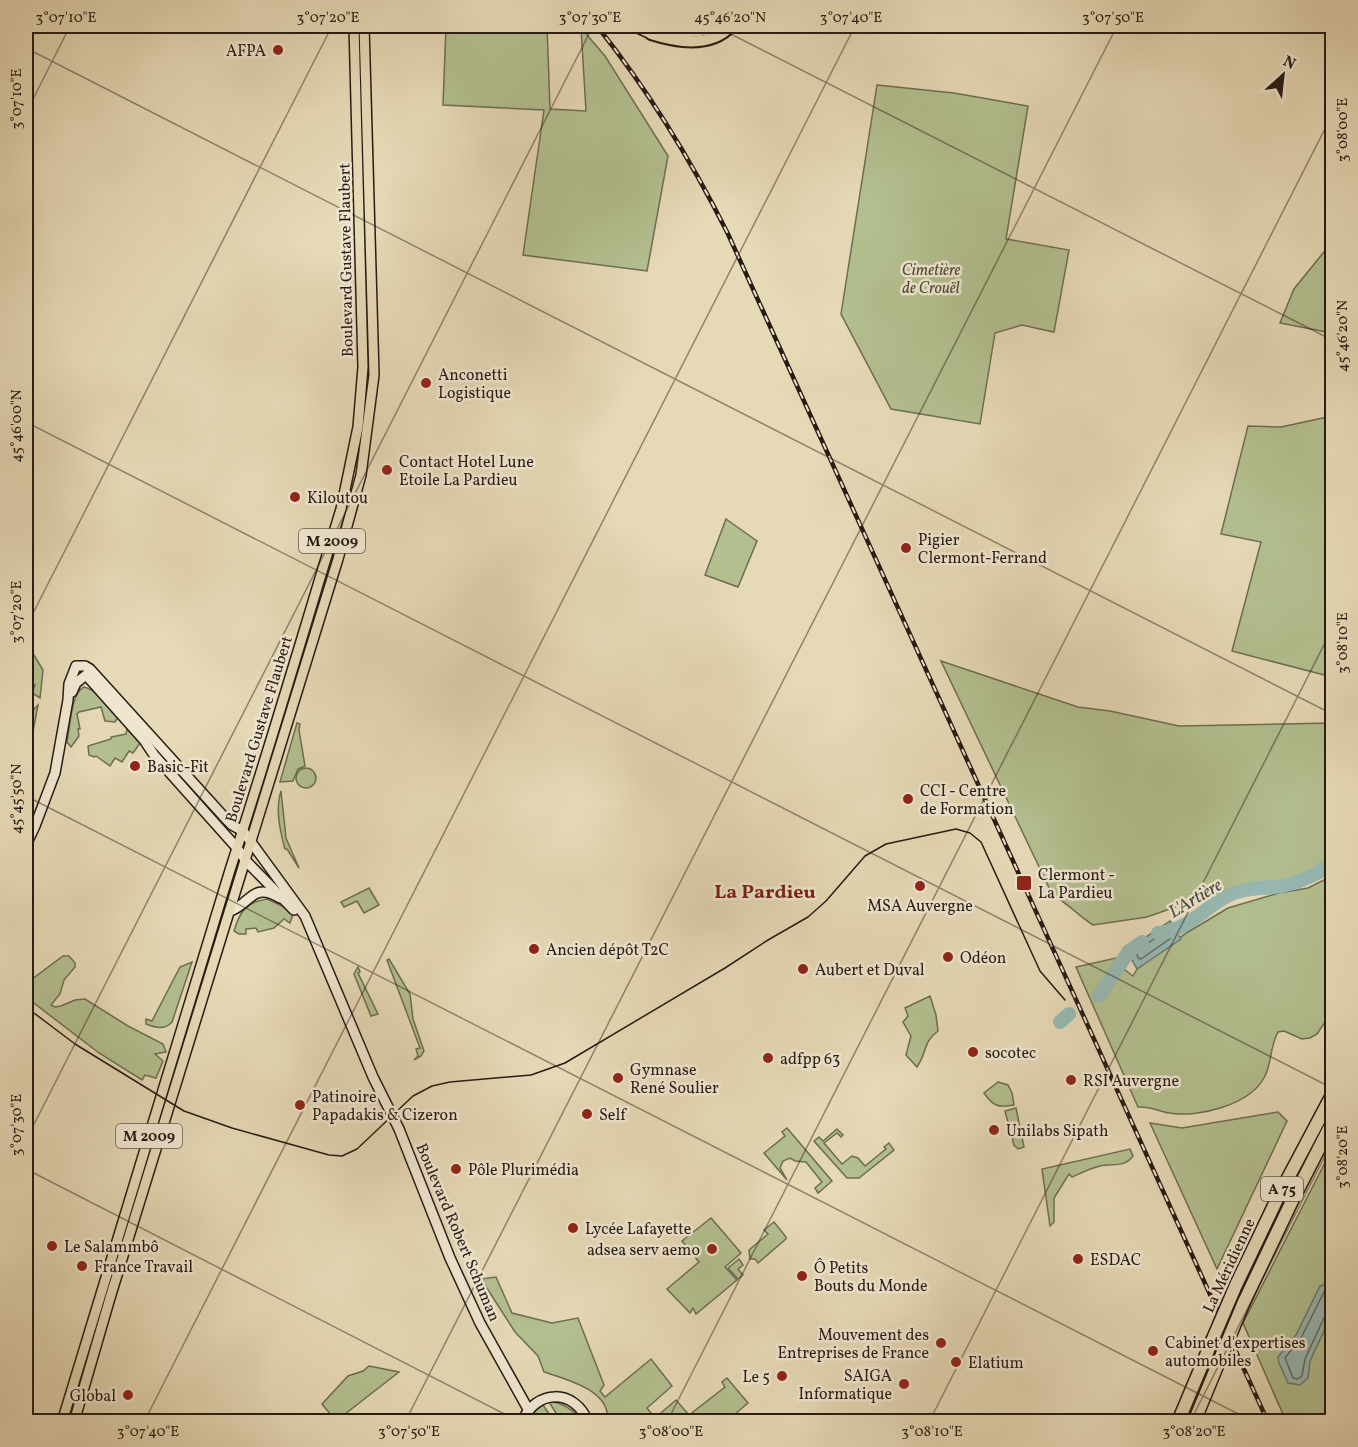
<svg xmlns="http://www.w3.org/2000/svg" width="1358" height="1447" viewBox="0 0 1358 1447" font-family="Vollkorn,serif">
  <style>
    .green { fill: #b3bf8f; stroke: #6c6d52; stroke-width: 1.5 }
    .water { fill: #97b9b3; stroke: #6a7a73; stroke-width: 1.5 }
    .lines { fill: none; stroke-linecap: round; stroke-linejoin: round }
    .shore { stroke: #5e6a64; stroke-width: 1.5 }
    .river { stroke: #97b9b3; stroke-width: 14 }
    .secondary-casing { stroke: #261b14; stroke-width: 12 }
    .primary-casing { stroke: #261b14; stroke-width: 12 }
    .trunk-casing { stroke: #261b14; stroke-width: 14 }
    .motorway-casing { stroke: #261b14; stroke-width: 15 }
    .secondary { stroke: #efe6d0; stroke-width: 9 }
    .primary { stroke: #e6d9b6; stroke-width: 9 }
    .trunk { stroke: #e6d9b6; stroke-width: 10 }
    .motorway { stroke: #e6d9b6; stroke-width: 12 }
    .tram { stroke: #261b14; stroke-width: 1.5 }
    .rail-casing { stroke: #261b14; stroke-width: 4.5 }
    .rail { stroke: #efe6d0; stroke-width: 2; stroke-dasharray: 7; stroke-linecap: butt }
    .motorway-bridge-casing { stroke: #261b14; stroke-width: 15; stroke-linecap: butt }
    .motorway-bridge { stroke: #e6d9b6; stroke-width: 12 }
    .ticks { fill: none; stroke: #261b14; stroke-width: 1.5; stroke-opacity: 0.45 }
    .poi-dot { fill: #8f2418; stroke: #efe6d0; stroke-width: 2 }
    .labels { text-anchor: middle; stroke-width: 5; stroke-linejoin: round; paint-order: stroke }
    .shield { fill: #efe6d0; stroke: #62584c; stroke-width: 1.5 }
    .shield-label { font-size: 15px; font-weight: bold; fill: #261b14 }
    .poi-label { font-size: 16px; fill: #261b14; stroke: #efe6d0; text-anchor: start }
    .street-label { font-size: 16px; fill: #261b14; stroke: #efe6d0 }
    .park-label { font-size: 16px; font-style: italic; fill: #504c39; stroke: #efe6d0 }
    .water-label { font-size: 18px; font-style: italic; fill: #484a44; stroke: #efe6d0 }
    .quarter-label { font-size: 20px; font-weight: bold; fill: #7a1f14; stroke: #efe6d0 }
    .neatline { fill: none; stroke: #261b14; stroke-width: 2 }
    .ticks-label { font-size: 15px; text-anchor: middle; fill: #261b14 }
  </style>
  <rect width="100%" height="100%" fill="#e6d9b6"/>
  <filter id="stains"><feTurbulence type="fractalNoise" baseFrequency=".00333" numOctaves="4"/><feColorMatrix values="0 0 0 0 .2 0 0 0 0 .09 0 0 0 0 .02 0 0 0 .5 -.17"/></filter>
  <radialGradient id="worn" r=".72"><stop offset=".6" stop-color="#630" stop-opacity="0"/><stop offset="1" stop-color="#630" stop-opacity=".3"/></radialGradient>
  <g class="green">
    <polygon points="446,26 514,27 514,26 547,26 550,109 586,111 581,28 605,56 668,156 647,271 523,255 544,110 443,105"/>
    <polygon points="877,85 954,93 1028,106 1006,239 1069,250 1054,332 1022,325 995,333 980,424 891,409 841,314"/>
    <polygon points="1332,242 1332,333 1280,323 1294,289"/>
    <polygon points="1332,416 1332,677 1232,651 1261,542 1221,534 1248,426 1281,427"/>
    <polygon points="726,519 757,541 738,587 705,575"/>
    <polygon points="26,642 43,670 40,698 32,693 35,685 26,679 26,671 30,662 26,659"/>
    <path d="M941 661 1078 707 1110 711 1179 726 1332 723V861L1311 875 1283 883 1255 885 1201 896 1178 906 1147 917 1093 925C1079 916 1067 903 1052 894Z"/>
    <path d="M84 687C98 690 109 707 118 717L115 722 105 721 101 707 79 712 77 714 80 729H78L79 736 71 747 67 742C70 728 71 692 84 687Z"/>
    <polygon points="38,705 26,768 26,717"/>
    <polygon points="297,723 300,724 299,730 305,766 298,769 293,781 280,782"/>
    <polygon points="127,729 140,743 133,753 129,751 122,762 115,758 110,766 96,756 94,757 89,755 88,746 111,739 111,737 126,734"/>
    <circle cx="306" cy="778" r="10"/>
    <path d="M281 791 286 838 299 868 287 849H285C280 831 275 809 281 791Z"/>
    <path d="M1332 876V1012L1317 1034 1310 1038 1302 1039 1284 1031 1278 1032C1270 1046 1272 1062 1265 1076 1251 1105 1198 1118 1169 1113 1158 1111 1150 1106 1138 1107L1076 967 1116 958 1121 967 1133 976 1137 969 1188 932 1228 908 1279 893 1308 888Z"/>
    <polygon points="369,888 379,905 364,913 357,901 344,907 341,902"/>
    <path d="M267 899 280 905 293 914 290 923 284 919 274 928 258 932 256 928 246 929V934H239L234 931C240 911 246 902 267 899Z"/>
    <polygon points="63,956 69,956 75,963 75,967 64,980 60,994 51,1005 55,1007 61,1006 75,1000 85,999 128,1026 163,1044 166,1052 155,1054 163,1061 156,1078 145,1075 142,1080 99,1053 26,997 27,983"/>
    <polygon points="389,959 410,994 413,1019 424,1051 421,1056 414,1060 418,1056 416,1049 420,1048 387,960"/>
    <path d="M192 962 172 1022C165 1030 156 1028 146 1024V1019L152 1021 180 967Z"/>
    <polygon points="358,967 360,972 358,973 378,1014 371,1016 354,974"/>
    <path d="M930 996 936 1015 938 1031C922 1043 928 1051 917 1067L906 1055 911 1036 903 1022 908 1016 905 1008Z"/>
    <path d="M998 1082 1008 1085 1012 1093 1014 1105C998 1108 993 1106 984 1093Z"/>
    <polygon points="1016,1108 1024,1147 1018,1149 1014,1145 1005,1111"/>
    <polygon points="1278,1112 1287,1121 1217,1269 1150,1123 1182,1128"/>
    <polygon points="787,1128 832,1181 818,1193 815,1188 822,1182 806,1162 795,1161 790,1158 783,1161 780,1168 787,1180 764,1153 785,1136 782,1132"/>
    <polygon points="837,1129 843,1135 841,1137 837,1133 824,1143 842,1164 852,1156 858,1158 865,1166 886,1149 884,1147 889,1143 894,1150 859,1178 847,1178 814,1141 819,1137 823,1141"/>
    <path d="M1130 1149 1133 1156C1124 1168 1113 1163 1100 1166 1091 1168 1081 1173 1072 1177L1069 1174 1054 1198V1222L1050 1226 1042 1169Z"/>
    <polygon points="1332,1149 1332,1421 1286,1421 1243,1323"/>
    <polygon points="711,1218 741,1253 725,1267 737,1280 696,1314 693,1308 690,1313 667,1289 699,1262 682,1241"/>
    <polygon points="774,1222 786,1237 786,1239 758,1263 755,1259 750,1259 749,1250 768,1234 764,1230"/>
    <polygon points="739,1259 743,1265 738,1269 743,1275 738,1279 728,1268"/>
    <path d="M496 1277 512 1313 552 1323 578 1318 604 1385 600 1391 605 1397 651 1359 672 1386 647 1408 655 1418 676 1400 689 1415 725 1387 722 1382 727 1378 748 1403 727 1421H607C612 1391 566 1379 544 1372L538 1356 515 1332 481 1279Z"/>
    <polygon points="369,1366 399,1372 336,1421 322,1404 348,1376 363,1371"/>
    <path d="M549 1402C562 1402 574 1410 581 1421H561Z"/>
    <polygon points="543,1405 554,1421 527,1422 532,1413"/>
  </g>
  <g class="water">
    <polygon points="1170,921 1181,939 1137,969 1126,950"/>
    <polygon points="1332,1277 1332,1314 1310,1361 1308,1378 1300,1385 1288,1383 1279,1363 1278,1357 1296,1335 1320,1286 1326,1284 1329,1278"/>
  </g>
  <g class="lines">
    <g class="shore">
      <polygon points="1166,931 1169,932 1171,938 1141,959 1138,958 1136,951"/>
      <polyline points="1332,1285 1330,1289 1324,1292 1301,1338 1285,1358 1293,1378 1298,1379 1302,1376 1305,1359 1324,1318 1328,1314 1332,1314"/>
    </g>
    <g class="river">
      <path d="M1158 933C1186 932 1204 908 1227 896 1245 887 1263 889 1282 886 1302 882 1316 875 1332 864"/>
      <polyline points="1099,996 1129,951 1142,942"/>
      <polyline points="1060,1022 1069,1014"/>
    </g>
    <defs>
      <g id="secondary">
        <polyline points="72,692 76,683 86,675 144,740 154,755 237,848 246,861 294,910"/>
        <polyline points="26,845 35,826 55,773 68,700 69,684 76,666 85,666 90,669 226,819 232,825 243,831 305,916 373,1077 399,1129 450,1258 480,1323 528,1409"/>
        <path d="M230 911C250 905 252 881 280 898"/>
        <path d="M522 1422C535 1389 575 1388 588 1422"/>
      </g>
      <g id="primary">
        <polyline points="633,26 651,34"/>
        <path d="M62 1422 230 870C269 750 304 630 341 509L358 427 363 367 354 26"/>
        <polyline points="74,1422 110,1298 338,559 361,475 374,375 364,26"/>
      </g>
      <g id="trunk">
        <path d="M657 26C677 33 698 35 717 26"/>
        <path d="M651 34C676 42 711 48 731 26"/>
      </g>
      <g id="motorway">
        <polyline points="1236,1285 1278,1197 1332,1095"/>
        <polyline points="1244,1302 1292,1201 1332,1123"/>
        <polyline points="1178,1422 1212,1341"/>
        <polyline points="1194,1422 1220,1359"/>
      </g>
    </defs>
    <use href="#secondary" class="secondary-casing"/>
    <use href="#primary" class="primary-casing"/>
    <use href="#trunk" class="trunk-casing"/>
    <use href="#motorway" class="motorway-casing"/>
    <use href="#secondary" class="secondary"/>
    <use href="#primary" class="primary"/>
    <use href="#trunk" class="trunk"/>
    <use href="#motorway" class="motorway"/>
    <polyline class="tram" points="26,1007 75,1044 184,1111 232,1128 329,1155 342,1156 357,1149 413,1096 432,1086 450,1082 531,1075 565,1063 725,968 768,940 808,917 826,901 865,856 886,844 956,829 970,833 981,842 1040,971 1065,1000"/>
    <defs>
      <path id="rail" d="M597 26C648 90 691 160 728 234L1268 1422"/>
    </defs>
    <use href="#rail" class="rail-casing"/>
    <use href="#rail" class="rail"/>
    <defs>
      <g id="motorway-bridge">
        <polyline points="1212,1341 1236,1285"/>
        <polyline points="1220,1359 1244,1302"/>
      </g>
    </defs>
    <use href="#motorway-bridge" class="motorway-bridge-casing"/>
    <use href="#motorway-bridge" class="motorway-bridge"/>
  </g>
  <path class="ticks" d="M715 26 1332 340M26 48 1332 714M26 113 70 26M26 422 1332 1088M26 627 332 26M26 796 1254 1422M26 1140 593 26M26 1169 520 1422M144 1422 855 26M405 1422 1117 26M667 1422 1332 115M929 1422 1332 629M1190 1422 1332 1142"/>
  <g class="poi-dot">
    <circle cx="278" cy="50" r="6"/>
    <circle cx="426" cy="383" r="6"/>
    <circle cx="387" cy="470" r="6"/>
    <circle cx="295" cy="497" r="6"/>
    <circle cx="906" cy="548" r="6"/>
    <circle cx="135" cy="766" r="6"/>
    <circle cx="908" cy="799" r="6"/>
    <rect x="1016" y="875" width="16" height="16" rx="3"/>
    <circle cx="920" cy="886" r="6"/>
    <circle cx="534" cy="949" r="6"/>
    <circle cx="948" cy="957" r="6"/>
    <circle cx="803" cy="969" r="6"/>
    <circle cx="973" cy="1052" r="6"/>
    <circle cx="768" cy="1058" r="6"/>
    <circle cx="618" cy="1078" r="6"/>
    <circle cx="1071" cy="1080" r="6"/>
    <circle cx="300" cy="1105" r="6"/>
    <circle cx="587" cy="1114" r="6"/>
    <circle cx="994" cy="1130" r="6"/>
    <circle cx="456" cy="1169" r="6"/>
    <circle cx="573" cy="1228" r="6"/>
    <circle cx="52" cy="1246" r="6"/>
    <circle cx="712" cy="1249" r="6"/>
    <circle cx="1078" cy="1259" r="6"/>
    <circle cx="82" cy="1266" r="6"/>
    <circle cx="802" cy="1276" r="6"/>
    <circle cx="941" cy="1343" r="6"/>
    <circle cx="1153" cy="1351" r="6"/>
    <circle cx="956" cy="1362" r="6"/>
    <circle cx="782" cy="1376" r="6"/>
    <circle cx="904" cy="1384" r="6"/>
    <circle cx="128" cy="1395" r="6"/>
  </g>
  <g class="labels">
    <g class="shield">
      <rect x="299" y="529" width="66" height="24" rx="4.5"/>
      <rect x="116" y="1124" width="66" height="24" rx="4.5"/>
      <rect x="1261" y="1177" width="42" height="24" rx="4.5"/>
    </g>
    <g class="shield-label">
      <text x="332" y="546">M 2009</text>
      <text x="149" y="1141">M 2009</text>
      <text x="1282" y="1194">A 75</text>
    </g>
    <g class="poi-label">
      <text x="266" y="56" text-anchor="end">AFPA</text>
      <text x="438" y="380">Anconetti<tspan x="438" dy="18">Logistique</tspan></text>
      <text x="399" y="467">Contact Hotel Lune<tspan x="399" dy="18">Etoile La Pardieu</tspan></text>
      <text x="307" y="503">Kiloutou</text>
      <text x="918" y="545">Pigier<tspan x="918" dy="18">Clermont-Ferrand</tspan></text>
      <text x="147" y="772">Basic-Fit</text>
      <text x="920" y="796">CCI - Centre<tspan x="920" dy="18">de Formation</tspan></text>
      <text x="1038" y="880">Clermont -<tspan x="1038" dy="18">La Pardieu</tspan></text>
      <text x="920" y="911" text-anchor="middle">MSA Auvergne</text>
      <text x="546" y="955">Ancien dépôt T2C</text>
      <text x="960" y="963">Odéon</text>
      <text x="815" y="975">Aubert et Duval</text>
      <text x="985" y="1058">socotec</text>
      <text x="780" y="1064">adfpp 63</text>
      <text x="630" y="1075">Gymnase<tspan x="630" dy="18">René Soulier</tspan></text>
      <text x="1083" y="1086">RSI Auvergne</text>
      <text x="312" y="1102">Patinoire<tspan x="312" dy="18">Papadakis &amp; Cizeron</tspan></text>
      <text x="599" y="1120">Self</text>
      <text x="1006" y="1136">Unilabs Sipath</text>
      <text x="468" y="1175">Pôle Plurimédia</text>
      <text x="585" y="1234">Lycée Lafayette</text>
      <text x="64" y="1252">Le Salammbô</text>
      <text x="700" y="1255" text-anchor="end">adsea serv aemo</text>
      <text x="1090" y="1265">ESDAC</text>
      <text x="94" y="1272">France Travail</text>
      <text x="814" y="1273">Ô Petits<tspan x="814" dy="18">Bouts du Monde</tspan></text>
      <text x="929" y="1340" text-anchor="end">Mouvement des<tspan x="929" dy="18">Entreprises de France</tspan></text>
      <text x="1165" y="1348">Cabinet d'expertises<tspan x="1165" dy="18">automobiles</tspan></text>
      <text x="968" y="1368">Elatium</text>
      <text x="892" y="1381" text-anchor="end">SAIGA<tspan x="892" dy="18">Informatique</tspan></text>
      <text x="770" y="1382" text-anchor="end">Le 5</text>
      <text x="116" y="1401" text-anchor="end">Global</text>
    </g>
    <g class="street-label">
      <text transform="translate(345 260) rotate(-91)" y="6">Boulevard Gustave Flaubert</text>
      <text transform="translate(258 729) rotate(-73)" y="6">Boulevard Gustave Flaubert</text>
      <text transform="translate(459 1232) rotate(67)" y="6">Boulevard Robert Schuman</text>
      <text transform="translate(1228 1265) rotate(-65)" y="6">La Méridienne</text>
    </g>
    <g class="park-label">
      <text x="931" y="275">Cimetière<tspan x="931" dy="18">de Crouël</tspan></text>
    </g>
    <g class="water-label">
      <text transform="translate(1195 898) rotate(-31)" y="6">L'Artière</text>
    </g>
    <g class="quarter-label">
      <text x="765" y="898">La Pardieu</text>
    </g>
  </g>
  <rect width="1358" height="1447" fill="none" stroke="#e6d9b6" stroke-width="66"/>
  <g transform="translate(1283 75) rotate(27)" stroke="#efe6d0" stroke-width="4.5" paint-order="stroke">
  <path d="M0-4.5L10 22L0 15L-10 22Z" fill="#261b14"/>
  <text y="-9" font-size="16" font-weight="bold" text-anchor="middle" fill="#261b14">N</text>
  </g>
  <rect x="33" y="33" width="1292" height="1381" class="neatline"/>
  <g class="ticks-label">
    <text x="66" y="22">3°07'10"E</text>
    <text x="328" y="22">3°07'20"E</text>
    <text x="590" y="22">3°07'30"E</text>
    <text x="730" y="22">45°46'20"N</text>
    <text x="851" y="22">3°07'40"E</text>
    <text x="1113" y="22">3°07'50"E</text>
    <text transform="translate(16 99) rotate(-90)" y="5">3°07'10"E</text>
    <text transform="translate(1342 130) rotate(-90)" y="5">3°08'00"E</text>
    <text transform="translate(1342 336) rotate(-90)" y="5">45°46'20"N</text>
    <text transform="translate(16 426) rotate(-90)" y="5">45°46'00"N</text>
    <text transform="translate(16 612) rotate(-90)" y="5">3°07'20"E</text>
    <text transform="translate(1342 643) rotate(-90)" y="5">3°08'10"E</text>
    <text transform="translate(16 799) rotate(-90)" y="5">45°45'50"N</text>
    <text transform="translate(16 1125) rotate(-90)" y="5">3°07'30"E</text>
    <text transform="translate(1342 1157) rotate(-90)" y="5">3°08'20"E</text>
    <text x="148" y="1436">3°07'40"E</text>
    <text x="409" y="1436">3°07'50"E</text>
    <text x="671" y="1436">3°08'00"E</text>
    <text x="932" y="1436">3°08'10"E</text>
    <text x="1194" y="1436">3°08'20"E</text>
  </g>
  <rect width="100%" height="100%" filter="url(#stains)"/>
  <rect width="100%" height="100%" fill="url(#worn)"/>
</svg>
